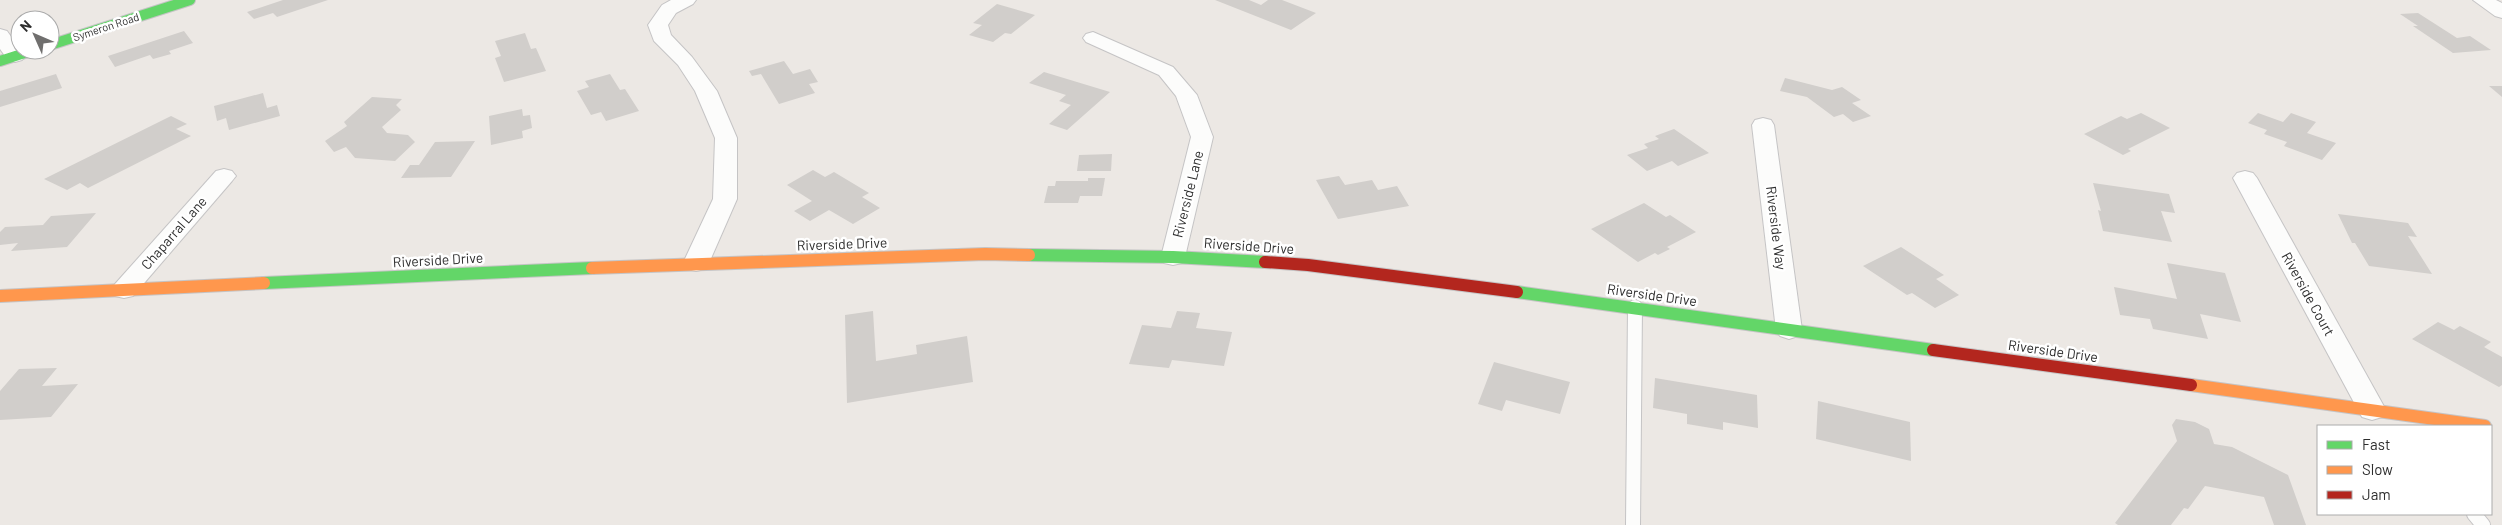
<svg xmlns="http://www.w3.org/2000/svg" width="2502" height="525" viewBox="0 0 2502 525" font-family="Barlow,sans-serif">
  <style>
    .building { fill: #d1cecb }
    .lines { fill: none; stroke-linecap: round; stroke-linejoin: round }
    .lane-casing { stroke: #c5c4c5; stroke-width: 16 }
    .street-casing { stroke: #c5c4c5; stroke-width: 2 }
    .fast-far1-casing { stroke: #c5c4c5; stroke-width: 12 }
    .fast-casing { stroke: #c5c4c5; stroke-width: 14 }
    .slow-casing { stroke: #c5c4c5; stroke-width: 14 }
    .jam-casing { stroke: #c5c4c5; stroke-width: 14 }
    .lane { stroke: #fcfcfb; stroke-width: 14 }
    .street { fill: #fcfcfb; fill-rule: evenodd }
    .fast-far1 { stroke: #63d668; stroke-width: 10 }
    .fast { stroke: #63d668; stroke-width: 12 }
    .slow { stroke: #ff974d; stroke-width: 12 }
    .jam { stroke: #b3261e; stroke-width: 12 }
    .labels { text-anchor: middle; stroke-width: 5; stroke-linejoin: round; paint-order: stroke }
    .far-street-label { font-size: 11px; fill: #2e2e2e; stroke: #fff }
    .street-label { font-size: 14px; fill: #2e2e2e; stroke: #fff }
  </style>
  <rect width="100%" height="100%" fill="#ece8e4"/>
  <g class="building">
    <polygon points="283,0 328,0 277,17 273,13 254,19 247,12"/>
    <polygon points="1215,0 1249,0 1261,5 1268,0 1282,0 1316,13 1291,30"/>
    <polygon points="997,4 1035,15 1011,34 1005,33 993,42 969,35 982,25 973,23"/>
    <polygon points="2418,13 2457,38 2470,36 2491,50 2453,53 2413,26 2418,26 2400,14"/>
    <polygon points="184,31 193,43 169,51 171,54 153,59 150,55 115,67 108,56"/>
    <polygon points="525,33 531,49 536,48 546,71 504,82 495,58 501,56 495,41"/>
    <polygon points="784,61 793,74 810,69 818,82 809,84 815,93 779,104 761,74 752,76 749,71"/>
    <polygon points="1044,72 1110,92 1067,130 1049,124 1071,105 1059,101 1066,95 1029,83"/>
    <polygon points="56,74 62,88 0,107 0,91"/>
    <polygon points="610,74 620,90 625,89 639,111 606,121 601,112 591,115 577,91 589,87 585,81"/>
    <polygon points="1785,78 1832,90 1842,87 1861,100 1852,103 1871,116 1853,122 1843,114 1834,117 1807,97 1780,91"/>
    <polygon points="2489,86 2502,86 2502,97"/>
    <polygon points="263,93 267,108 277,105 280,116 229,130 226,118 217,121 214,106"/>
    <polygon points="372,97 402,99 396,105 401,110 382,127 387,133 408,135 415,142 395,161 355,158 346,147 334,152 325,141 347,126 344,122"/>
    <polygon points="522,109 523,116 530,115 532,128 522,131 523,138 491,145 489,116"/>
    <polygon points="2141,113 2170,128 2128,149 2131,151 2123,155 2084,134 2121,116 2127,119"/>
    <polygon points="2258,113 2283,122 2291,113 2316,122 2307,133 2336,143 2322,160 2284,146 2287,142 2264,134 2267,130 2248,123"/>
    <polygon points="171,116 187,124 176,129 191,136 88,188 80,183 67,190 44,179"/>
    <polygon points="1674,129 1709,153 1678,166 1672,161 1647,171 1627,155 1648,148 1644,144 1659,139 1655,136"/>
    <polygon points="475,141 451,177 401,178 410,165 419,165 435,142"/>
    <polygon points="1112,154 1111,171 1077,171 1079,155"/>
    <polygon points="813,170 825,177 834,172 869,193 862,197 880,208 853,224 829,210 810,221 794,211 812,201 787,185"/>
    <polygon points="1339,176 1345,185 1372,180 1378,190 1397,186 1409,206 1338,219 1316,180"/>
    <polygon points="1088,178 1105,178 1102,196 1080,196 1078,203 1044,203 1048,186 1055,186 1056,181 1088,181"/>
    <polygon points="2093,183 2169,194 2175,213 2161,211 2172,242 2103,231 2098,210 2101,211"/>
    <polygon points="1644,203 1666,217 1670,215 1696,232 1667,247 1670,249 1658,255 1655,253 1638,262 1591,229"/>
    <polygon points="96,213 67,247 11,251 18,243 0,245 0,232 5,227 43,225 51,216"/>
    <polygon points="2338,214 2408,223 2417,237 2408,236 2432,274 2369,266 2355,243 2352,243"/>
    <polygon points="1901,247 1944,275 1936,279 1959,295 1935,308 1912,293 1907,295 1863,266"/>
    <polygon points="2167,263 2225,273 2241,322 2200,314 2208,339 2153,329 2150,319 2120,315 2114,287 2177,299"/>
    <polygon points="873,311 876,361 917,354 916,345 967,336 973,382 847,403 845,315"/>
    <polygon points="1177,311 1200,313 1196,328 1232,332 1224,366 1172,360 1169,368 1129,364 1142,325 1171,328"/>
    <polygon points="2438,322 2454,330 2460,326 2491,342 2484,347 2502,357 2502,385 2499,387 2412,339"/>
    <polygon points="1494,362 1570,382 1560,414 1506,400 1502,411 1478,404"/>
    <polygon points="57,368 42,386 78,384 51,417 0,420 0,391 19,369"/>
    <polygon points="1655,378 1757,395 1758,428 1723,422 1723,430 1687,424 1687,414 1653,408"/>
    <polygon points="1818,401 1910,422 1911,461 1816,439"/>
    <polygon points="2176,419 2195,422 2209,429 2214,444 2232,447 2288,475 2306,525 2274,525 2264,497 2205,486 2188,509 2184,508 2171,525 2118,525 2115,523 2177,441 2172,425"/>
  </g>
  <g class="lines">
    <defs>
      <g id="lane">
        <polyline points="2474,514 2483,525"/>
        <polyline points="1633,525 1635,307"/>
      </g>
      <g id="street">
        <polygon points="671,0 696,0 693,4 676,13 668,25 671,35 692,57 717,91 737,138 737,199 709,263 705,269 696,271 687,269 683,263 713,199 715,138 695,91 678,65 654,41 648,25 662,5"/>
        <polygon points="2473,0 2496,0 2502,3 2502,18 2495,16"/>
        <polygon points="0,29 7,31 25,56 22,60 15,62 8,60 0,49"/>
        <polygon points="1093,32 1173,67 1197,95 1213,137 1185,257 1182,263 1173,265 1164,263 1161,257 1191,137 1176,96 1159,75 1086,42 1083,38 1086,34"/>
        <polygon points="1763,118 1771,120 1774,125 1802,330 1798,336 1789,339 1780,336 1776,330 1752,125 1755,120"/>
        <polygon points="224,169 232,171 236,176 232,181 133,296 124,298 115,296 111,290 115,284 216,171"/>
        <polygon points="2245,171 2253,173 2257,178 2386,410 2382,417 2372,420 2362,417 2358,410 2233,178 2237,173"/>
      </g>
      <g id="fast-far1">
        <polyline points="50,45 190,0"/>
        <polyline points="0,61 34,50"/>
      </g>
      <g id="fast">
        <polyline points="1029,255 1173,257 1265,262"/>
        <polyline points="264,283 592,268"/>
        <polyline points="1517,292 1933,350"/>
      </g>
      <g id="slow">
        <polyline points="592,268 985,254 1029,255"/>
        <polyline points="0,296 264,283"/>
        <polyline points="2191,385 2485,426"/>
      </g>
      <g id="jam">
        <polyline points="1265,262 1308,265 1517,292"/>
        <polyline points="1933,350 2191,385"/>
      </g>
    </defs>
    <use href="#lane" class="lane-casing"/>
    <use href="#street" class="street-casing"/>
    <use href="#fast-far1" class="fast-far1-casing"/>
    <use href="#fast" class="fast-casing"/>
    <use href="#slow" class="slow-casing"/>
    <use href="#jam" class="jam-casing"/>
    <use href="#lane" class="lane"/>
    <use href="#street" class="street"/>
    <use href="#fast-far1" class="fast-far1"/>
    <use href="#fast" class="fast"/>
    <use href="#slow" class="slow"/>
    <use href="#jam" class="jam"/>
  </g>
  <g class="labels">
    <g class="far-street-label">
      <text transform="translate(106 27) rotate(-18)" y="4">Symeron Road</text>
    </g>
    <g class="street-label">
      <text transform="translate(1188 194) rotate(-76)" y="5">Riverside Lane</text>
      <text transform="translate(1776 228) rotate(83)" y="5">Riverside Way</text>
      <text transform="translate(174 233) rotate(-49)" y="5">Chaparral Lane</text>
      <text transform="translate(842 244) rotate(-2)" y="5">Riverside Drive</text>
      <text transform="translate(1249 246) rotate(4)" y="5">Riverside Drive</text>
      <text transform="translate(438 260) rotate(-3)" y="5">Riverside Drive</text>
      <text transform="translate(2308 294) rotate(61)" y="5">Riverside Court</text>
      <text transform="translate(1652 295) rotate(8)" y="5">Riverside Drive</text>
      <text transform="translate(2053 351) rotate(8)" y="5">Riverside Drive</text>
    </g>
  </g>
  <rect x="2317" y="425" width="175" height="90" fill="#ffffff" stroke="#ababab"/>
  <rect x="2327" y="441" width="25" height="8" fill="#63d668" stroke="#ababab"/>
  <text x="2362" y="450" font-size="15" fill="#2e2e2e">Fast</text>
  <rect x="2327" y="466" width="25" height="8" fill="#ff974d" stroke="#ababab"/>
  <text x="2362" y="475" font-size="15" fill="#2e2e2e">Slow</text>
  <rect x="2327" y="491" width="25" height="8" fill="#b3261e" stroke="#ababab"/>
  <text x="2362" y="500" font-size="15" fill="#2e2e2e">Jam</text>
  <g transform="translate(35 35) rotate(315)"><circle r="24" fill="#ffffff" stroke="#ababab"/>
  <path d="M0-4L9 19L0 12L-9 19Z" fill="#706f6e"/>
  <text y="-8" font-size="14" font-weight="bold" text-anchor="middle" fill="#2e2e2e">N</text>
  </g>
</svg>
